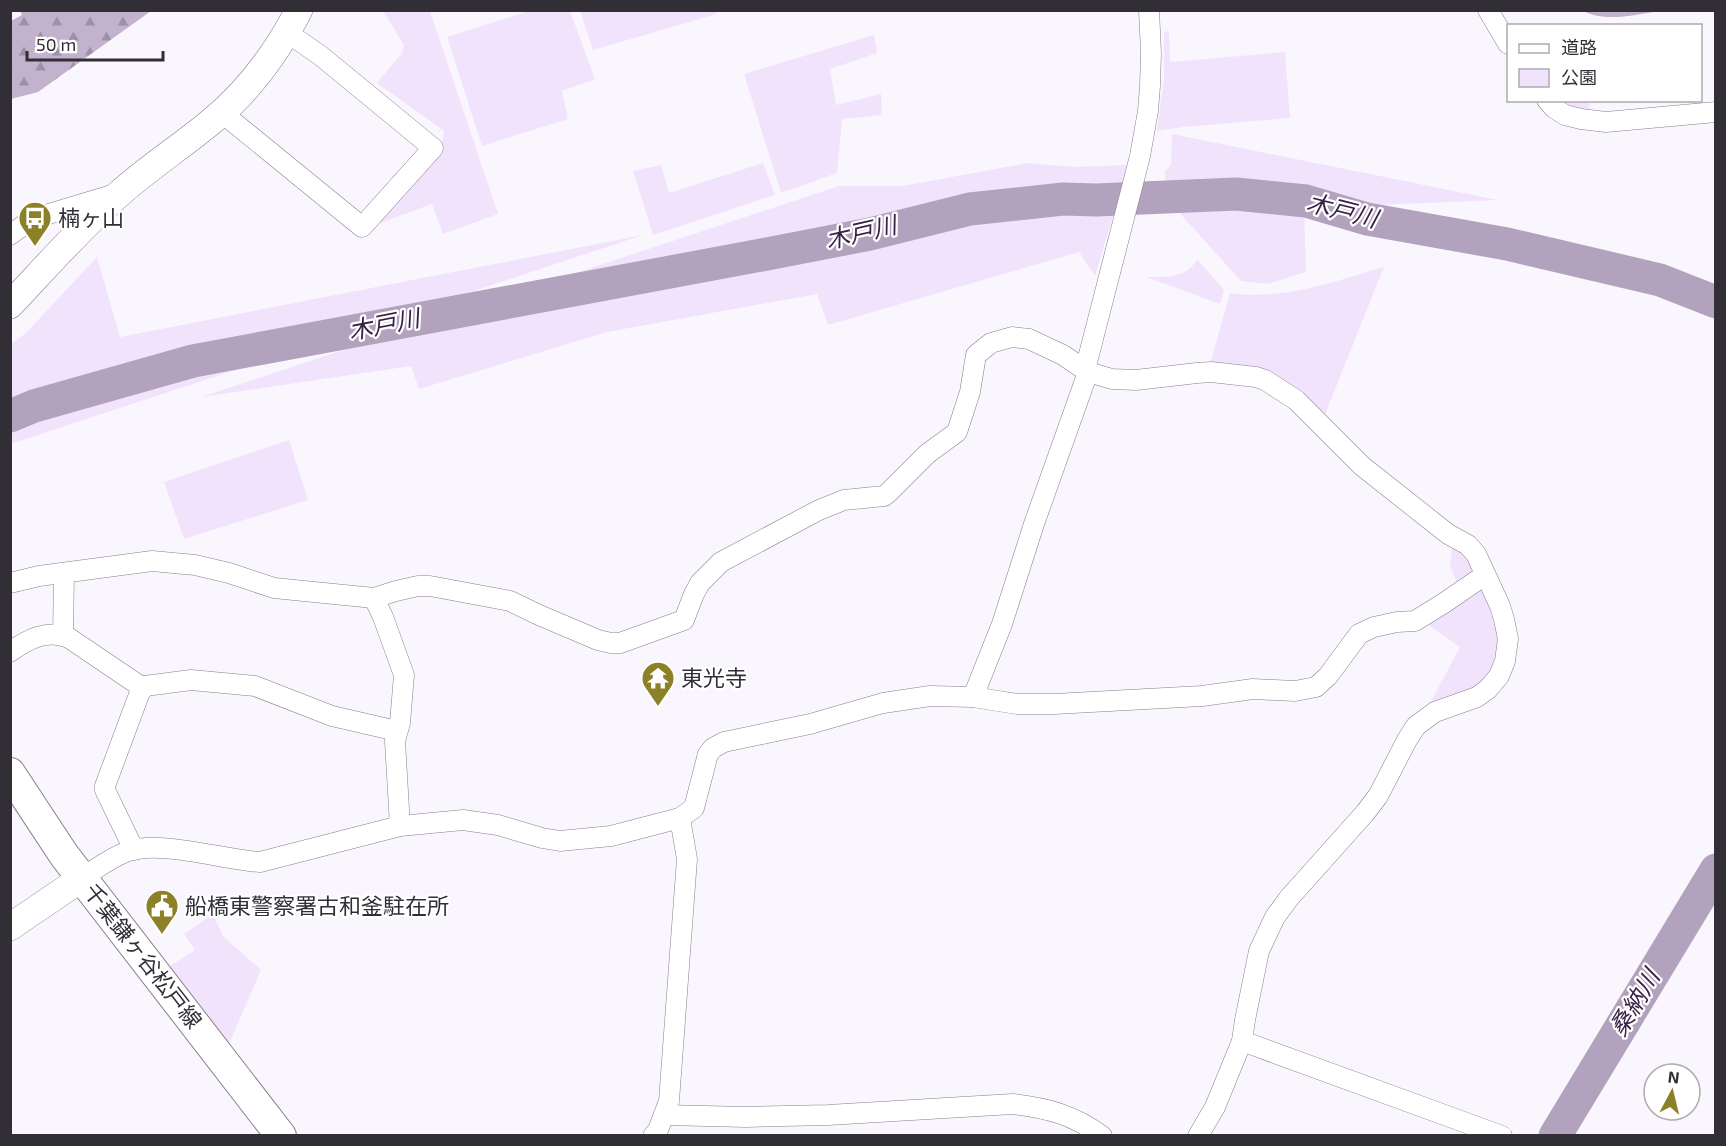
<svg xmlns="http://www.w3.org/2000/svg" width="1726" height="1146" viewBox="0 0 1726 1146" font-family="'Exo 2','Noto Sans JP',sans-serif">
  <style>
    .green { fill: #f2e3fd }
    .forest { fill: url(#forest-firs) }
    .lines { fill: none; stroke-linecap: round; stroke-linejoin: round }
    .river { stroke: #b2a2bd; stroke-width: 33 }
    .street-casing { stroke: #877e8d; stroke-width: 21 }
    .secondary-casing { stroke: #877e8d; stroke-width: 28 }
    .primary-casing { stroke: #877e8d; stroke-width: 32 }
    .street { stroke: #fff; stroke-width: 20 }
    .secondary { stroke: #fff; stroke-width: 27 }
    .primary { stroke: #fff; stroke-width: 30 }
    .labels { text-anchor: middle; stroke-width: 4.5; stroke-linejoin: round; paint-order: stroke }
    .poi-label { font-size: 22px; fill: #322e35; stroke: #fff; text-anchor: start }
    .street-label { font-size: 22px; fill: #322e35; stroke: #fff }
    .water-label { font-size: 24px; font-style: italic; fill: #382147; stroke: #fff }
  </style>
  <defs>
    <pattern id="forest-firs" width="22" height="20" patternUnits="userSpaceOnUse" patternTransform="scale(1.5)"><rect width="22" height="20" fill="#c2b2cd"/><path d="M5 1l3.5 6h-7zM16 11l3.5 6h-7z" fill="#9e91a7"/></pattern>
  </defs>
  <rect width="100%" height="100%" fill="#faf6fd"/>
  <g class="green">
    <polygon points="715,10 717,14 593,50 580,11"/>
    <polygon points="383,11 430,11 498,214 443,234 432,204 367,228 441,148 444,131 377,83 402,53 404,45"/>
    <polygon points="529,11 570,11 595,79 562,91 568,119 482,146 447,37"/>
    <polygon points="1169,31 1170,62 1285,52 1290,118 1183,127 1157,131 1164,79 1164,32"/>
    <polygon points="874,35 877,53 830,69 836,105 881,94 882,115 842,119 837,173 781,193 744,74"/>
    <polygon points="1556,101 1590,101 1589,114"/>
    <polygon points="1172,134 1498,200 1304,208 1306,272 1268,284 1241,281 1166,198 1165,172 1171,164"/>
    <polygon points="763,163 775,195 653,235 633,171 661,165 669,193"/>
    <polygon points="1028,163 1074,167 1128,165 1095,276 1079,252 828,325 817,294 607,332 419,389 411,366 201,397 839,186 903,186"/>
    <polygon points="643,235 11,444 11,344 26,333 97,257 120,337"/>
    <path d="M1197 259 1224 290 1220 304 1146 277C1165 277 1187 279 1197 259Z"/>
    <path d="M1384 267 1322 422 1299 398 1209 368 1230 293C1283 301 1335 281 1384 267Z"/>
    <polygon points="289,440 308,500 184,539 164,482"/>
    <polygon points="1453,542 1478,571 1459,589 1450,565"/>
    <polygon points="1482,586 1502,638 1490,682 1426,711 1460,647 1424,622"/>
    <polygon points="213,914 223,936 261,970 229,1044 170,966 195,950 184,934"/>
  </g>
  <g class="forest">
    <polygon points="20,11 151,11 38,92 11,99 11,21 22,15"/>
    <path d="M1583 11H1661C1636 14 1607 23 1583 11Z"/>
  </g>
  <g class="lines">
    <g class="river">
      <polyline points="10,416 34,406 193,361 767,254 870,234 970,209 1063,199 1096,200 1236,194 1306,201 1367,219 1507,244 1660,280 1716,302"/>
      <polyline points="1555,1136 1716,870"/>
    </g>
    <defs>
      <g id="street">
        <polyline points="1488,10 1508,44"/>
        <polyline points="1547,100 1554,108 1565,115 1581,119 1606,122 1716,112"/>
        <polyline points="221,112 362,227 433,148 321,56 288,33"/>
        <polyline points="10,235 32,219 115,194"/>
        <polyline points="1085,370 1140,156 1148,111 1150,86 1151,53 1149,10"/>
        <polyline points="10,583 39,576 152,561 195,565 229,573 274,588 374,598 396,591 418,586 430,586 510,601 539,615 598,640 611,643 620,643 684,620 694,594 700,583 721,562 819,510 844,500 884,496 888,493 927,454 957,432 970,392 976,355 991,343 1012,337 1029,339 1063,355 1088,372 1112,379 1136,380 1197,373 1211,372 1256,377 1265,380 1296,400 1362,466 1448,534 1468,545 1476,554 1500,606 1504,619 1508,639 1505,661 1499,676 1488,689 1477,697 1435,712 1416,726 1407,740 1378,796 1365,813 1289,898 1275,917 1259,951 1245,1020 1242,1041 1215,1107 1198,1136"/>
        <polyline points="374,598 383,617 404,675 400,723 395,741 400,826"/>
        <polyline points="63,636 64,573"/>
        <path d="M10 652C28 639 47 629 69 638L143 688"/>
        <polyline points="973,697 1002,624 1034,524 1088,372"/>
        <polyline points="134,850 105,790 105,786 140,692 145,686 191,680 255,686 332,716 397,731"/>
        <path d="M82 878C96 869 110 858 126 852 159 839 223 860 260 862L400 826 463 820 498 825 542 838 560 841 611 836 680 818 694 808 708 754 713 748 724 742 810 724 883 703 930 696 973 697 1017 704H1054L1202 696 1253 689 1295 691 1316 687 1328 676 1359 634 1374 627 1397 622 1415 621 1444 603 1485 575"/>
        <polyline points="1242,1041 1502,1136"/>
        <path d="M664 1115 746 1117 828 1115 1013 1104C1047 1108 1074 1115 1102 1136"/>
        <polyline points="653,1136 658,1130 669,1101 687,859 680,818"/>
      </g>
      <g id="secondary">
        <path d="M10 305C46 267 80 228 119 194 148 168 182 146 212 121 249 91 277 52 299 10"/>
        <polyline points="10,927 82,878"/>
      </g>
      <polyline id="primary" points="10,773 64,855 281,1136"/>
    </defs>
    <use href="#street" class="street-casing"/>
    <use href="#secondary" class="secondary-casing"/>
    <use href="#primary" class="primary-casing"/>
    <use href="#street" class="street"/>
    <use href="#secondary" class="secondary"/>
    <use href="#primary" class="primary"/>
  </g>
  <defs>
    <symbol id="bus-pin" viewBox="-11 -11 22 30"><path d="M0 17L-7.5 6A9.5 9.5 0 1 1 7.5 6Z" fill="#8d8128" stroke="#fff"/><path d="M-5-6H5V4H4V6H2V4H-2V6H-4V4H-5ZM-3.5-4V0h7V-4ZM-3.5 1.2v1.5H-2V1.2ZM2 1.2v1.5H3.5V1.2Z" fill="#fff"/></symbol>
    <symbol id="temple-pin" viewBox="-11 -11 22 30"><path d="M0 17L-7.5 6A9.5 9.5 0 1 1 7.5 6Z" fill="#8d8128" stroke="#fff"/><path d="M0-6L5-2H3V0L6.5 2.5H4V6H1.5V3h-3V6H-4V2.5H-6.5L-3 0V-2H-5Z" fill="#fff"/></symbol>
    <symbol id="civic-pin" viewBox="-11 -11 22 30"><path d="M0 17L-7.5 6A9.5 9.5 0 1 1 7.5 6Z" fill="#8d8128" stroke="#fff"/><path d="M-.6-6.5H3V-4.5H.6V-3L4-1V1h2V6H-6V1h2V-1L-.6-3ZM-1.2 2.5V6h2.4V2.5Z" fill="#fff"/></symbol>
  </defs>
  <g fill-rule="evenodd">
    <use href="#bus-pin" x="16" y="199" width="38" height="52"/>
    <use href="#temple-pin" x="639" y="659" width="38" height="52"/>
    <use href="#civic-pin" x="143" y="887" width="38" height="52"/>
  </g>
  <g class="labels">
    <g class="poi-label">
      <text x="58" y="226">楠ヶ山</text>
      <text x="681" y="686">東光寺</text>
      <text x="185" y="914">船橋東警察署古和釜駐在所</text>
    </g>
    <g class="street-label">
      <text transform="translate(143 956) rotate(52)" y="8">千葉鎌ヶ谷松戸線</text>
    </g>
    <g class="water-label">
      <text transform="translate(1342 211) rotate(14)" y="8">木戸川</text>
      <text transform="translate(861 233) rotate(-13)" y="8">木戸川</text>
      <text transform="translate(384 325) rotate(-11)" y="8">木戸川</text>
      <text transform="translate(1635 1003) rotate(-59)" y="8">桑納川</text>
    </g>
  </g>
  <rect width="1726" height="1146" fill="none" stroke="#322e35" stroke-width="24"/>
  <rect x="1507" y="24" width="195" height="78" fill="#ffffff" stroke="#adabae" stroke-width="1.5"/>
  <rect x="1519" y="44" width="30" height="9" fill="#ffffff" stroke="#adabae" stroke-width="1.5"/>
  <text x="1561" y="54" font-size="18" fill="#322e35">道路</text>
  <rect x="1519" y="69" width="30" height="18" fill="#f2e3fd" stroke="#adabae" stroke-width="1.5"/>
  <text x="1561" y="84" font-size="18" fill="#322e35">公園</text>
  <g transform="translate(1672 1092) rotate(7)"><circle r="28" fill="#ffffff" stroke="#adabae" stroke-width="1.5"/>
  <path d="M0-4.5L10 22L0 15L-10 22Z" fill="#8d8128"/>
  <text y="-9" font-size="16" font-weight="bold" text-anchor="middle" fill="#322e35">N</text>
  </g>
  <path d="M27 51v9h136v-9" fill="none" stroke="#322e35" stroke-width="3"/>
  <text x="36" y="51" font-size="18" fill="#322e35" stroke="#ffffff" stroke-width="4.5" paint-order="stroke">50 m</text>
</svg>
